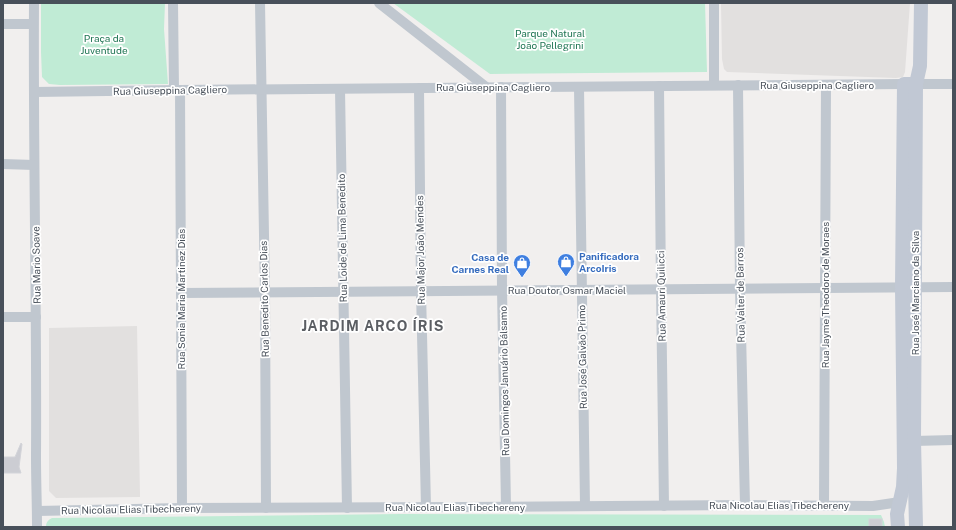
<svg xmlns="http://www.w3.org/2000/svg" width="956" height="530" viewBox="0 0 956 530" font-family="'Public Sans',sans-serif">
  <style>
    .education { fill: #e2e0df }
    .green { fill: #c0ebd5 }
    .building { fill: #cccdd3; stroke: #d3d4d9 }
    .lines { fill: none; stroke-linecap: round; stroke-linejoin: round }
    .street { stroke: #c0c7cf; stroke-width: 10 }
    .secondary { stroke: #c1c8d4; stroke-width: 14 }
    .labels { text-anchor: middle; stroke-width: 3.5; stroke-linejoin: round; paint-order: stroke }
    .park-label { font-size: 10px; fill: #1f7553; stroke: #fff }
    .street-label { font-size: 10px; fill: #48505a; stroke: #fff }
    .shop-label { font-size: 10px; font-weight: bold; fill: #366cbe; stroke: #fff; text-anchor: start }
    .district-label { font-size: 14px; font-weight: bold; letter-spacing: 1px; fill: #5b5e63; stroke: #fff }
  </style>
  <rect width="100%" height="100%" fill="#f1efee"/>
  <g class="education">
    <polygon points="721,3 910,3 905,72 903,77 896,78 727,72 724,69 722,59"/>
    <polygon points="137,326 140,497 56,498 49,491 49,328"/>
  </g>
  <g class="green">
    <polygon points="41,3 165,3 164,29 168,84 60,85 49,84 42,77 41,52"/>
    <polygon points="393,3 705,3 707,72 490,74"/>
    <path d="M401 514 881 515 884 522 885 527H46C46 522 48 520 52 518Z"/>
  </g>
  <g class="building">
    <polygon points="21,443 22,444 19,467 21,473 3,473 3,457 15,457"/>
    <rect x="869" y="519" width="13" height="8"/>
  </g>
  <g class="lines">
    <g class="street">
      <path d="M34 3C33 154 37 306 36 457 36 481 37 504 37 527"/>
      <polyline points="173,3 174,90"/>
      <polyline points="260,3 265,293 266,508"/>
      <polyline points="379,3 486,87"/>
      <polyline points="3,24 33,24"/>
      <polyline points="916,84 953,84"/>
      <polyline points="714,85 714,3"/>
      <polyline points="738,85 740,289 745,505"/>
      <polyline points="659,86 661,289 664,506"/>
      <polyline points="501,87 502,290 506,506"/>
      <polyline points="579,87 585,506"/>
      <polyline points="419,88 421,291 426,507"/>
      <polyline points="340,89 347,508"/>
      <polyline points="180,90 181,293 182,508"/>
      <polyline points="34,92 180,90 904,84"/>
      <polyline points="3,164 34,165"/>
      <polyline points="181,293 953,287"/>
      <polyline points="3,317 36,317"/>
      <polyline points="914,441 953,440"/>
      <polyline points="824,505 826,85"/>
      <polyline points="37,511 182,508 459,507 745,505 873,506 900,502"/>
    </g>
    <g class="secondary">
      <polyline points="898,527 897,514 903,487 904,468 902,287 904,84 916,84"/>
      <polyline points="916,527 914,441 916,84 920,66 921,3"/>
    </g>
  </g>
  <defs>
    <symbol id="shop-pin" viewBox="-11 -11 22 30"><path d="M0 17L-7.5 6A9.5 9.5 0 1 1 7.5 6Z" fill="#3f7fe0" stroke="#fff"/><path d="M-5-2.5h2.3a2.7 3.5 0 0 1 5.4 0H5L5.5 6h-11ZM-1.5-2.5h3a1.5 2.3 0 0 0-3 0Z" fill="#fff"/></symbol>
  </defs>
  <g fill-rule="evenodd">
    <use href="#shop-pin" x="556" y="252" width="20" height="27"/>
    <use href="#shop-pin" x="512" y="253" width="20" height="27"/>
  </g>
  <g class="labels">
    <g class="park-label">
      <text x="550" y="37">Parque Natural<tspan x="550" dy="12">João Pellegrini</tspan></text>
      <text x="104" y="42">Praça da<tspan x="104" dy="12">Juventude</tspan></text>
    </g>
    <g class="street-label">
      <text x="817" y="89">Rua Giuseppina Cagliero</text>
      <text x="493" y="91">Rua Giuseppina Cagliero</text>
      <text transform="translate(170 90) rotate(-1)" y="4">Rua Giuseppina Cagliero</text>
      <text transform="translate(342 238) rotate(-91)" y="4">Rua Loide de Lima Benedito</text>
      <text transform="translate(420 250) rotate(-91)" y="4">Rua Major João Mendes</text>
      <text transform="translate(36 265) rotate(-91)" y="4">Rua Mario Soave</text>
      <text x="567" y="294">Rua Doutor Osmar Maciel</text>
      <text transform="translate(915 293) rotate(-90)" y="4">Rua José Marciano da Silva</text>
      <text transform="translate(740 295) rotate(-91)" y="4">Rua Valter de Barros</text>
      <text transform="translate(825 295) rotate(-90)" y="4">Rua Jayme Theodoro de Moraes</text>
      <text transform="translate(661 296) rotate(-91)" y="4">Rua Amauri Quilicci</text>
      <text transform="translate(181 299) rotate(-90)" y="4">Rua Sonia Maria Martinez Dias</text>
      <text transform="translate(264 299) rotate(-91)" y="4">Rua Benedito Carlos Dias</text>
      <text transform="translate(582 357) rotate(-91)" y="4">Rua José Galvão Primo</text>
      <text transform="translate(504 381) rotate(-91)" y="4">Rua Domingos Januário Bálsamo</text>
      <text x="779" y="509">Rua Nicolau Elias Tibechereny</text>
      <text x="455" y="511">Rua Nicolau Elias Tibechereny</text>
      <text transform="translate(131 509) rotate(-1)" y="4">Rua Nicolau Elias Tibechereny</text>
    </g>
    <g class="shop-label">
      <text x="579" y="260">Panificadora<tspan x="579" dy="12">ArcoIris</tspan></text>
      <text x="509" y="261" text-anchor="end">Casa de<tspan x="509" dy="12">Carnes Real</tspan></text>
    </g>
    <g class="district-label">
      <text x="373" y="331">JARDIM ARCO ÍRIS</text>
    </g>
  </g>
  <rect width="956" height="530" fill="none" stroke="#48505a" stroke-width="8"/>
</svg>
